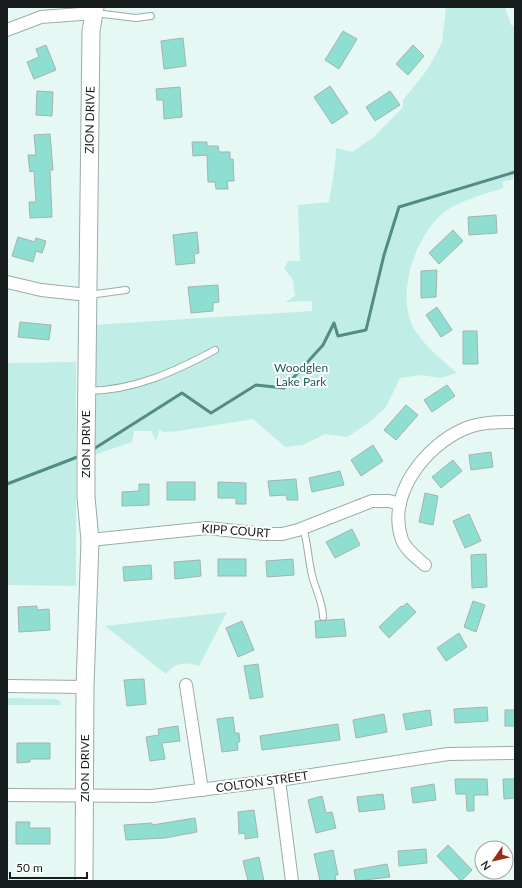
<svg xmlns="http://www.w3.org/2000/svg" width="522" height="888" viewBox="0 0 522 888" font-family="Lato,sans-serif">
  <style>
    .green { fill: #c0eee7 }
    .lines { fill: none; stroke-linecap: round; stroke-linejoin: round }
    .stream { stroke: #528c84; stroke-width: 3 }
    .building { fill: #8eded2; stroke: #a3b4b1 }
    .lane-casing { stroke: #9baca9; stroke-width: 8 }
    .street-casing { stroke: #9baca9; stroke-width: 14 }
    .secondary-casing { stroke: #9baca9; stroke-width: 19 }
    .lane { stroke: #fff; stroke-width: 6 }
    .street { stroke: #fff; stroke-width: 12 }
    .secondary { stroke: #fff; stroke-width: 17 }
    .labels { text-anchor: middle; stroke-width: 4; stroke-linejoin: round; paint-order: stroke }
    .street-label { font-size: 12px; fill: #171d1c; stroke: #fff }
    .park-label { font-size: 12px; fill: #1a5c55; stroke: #fff }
  </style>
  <rect width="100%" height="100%" fill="#e5f8f4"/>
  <g class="green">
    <path d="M446 7H505L511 25 515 26V175L512 180 503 181V188C485 194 457 201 442 214 414 238 394 299 416 332 427 348 442 360 457 373L440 378 421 375 400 378 386 407 370 422 347 437 325 434 303 445 285 447 253 419 179 431 164 432 159 430 156 441 151 431H134L132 442 94 455 92 325 312 311V301L285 302 295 296 293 280 284 268 288 261H300L298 205 329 202 335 165 336 148 352 152 374 137 403 107V100L427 70 442 43Z"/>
    <polygon points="76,362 76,586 7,585 7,363"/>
    <path d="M227 612 199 666C186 661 174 663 166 674L105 626Z"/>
    <polygon points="7,698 55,699 60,701 61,705 7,705"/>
  </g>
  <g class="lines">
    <g class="stream">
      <polyline points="92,450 182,393 211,413 256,385 284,388 323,345 334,323 338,336 366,330 384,255 399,207 515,172"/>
      <polyline points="7,484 80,456"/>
    </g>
  </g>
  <g class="building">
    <polygon points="343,31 357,39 339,69 325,60"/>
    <polygon points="183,38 186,66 164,69 161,41"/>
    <polygon points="46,45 56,70 34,79 27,62 39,57 36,49"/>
    <polygon points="413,45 424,56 408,75 396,64"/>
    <polygon points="330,86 348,113 332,124 314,97"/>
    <polygon points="180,87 182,117 164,119 163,100 157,100 156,89"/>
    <polygon points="37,91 53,92 52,116 36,115"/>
    <polygon points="390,91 400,105 375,121 366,107"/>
    <polygon points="50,134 53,170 50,170 52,217 30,218 29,202 36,202 34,171 30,172 28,155 36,155 34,135"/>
    <polygon points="192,142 207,142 207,146 218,146 219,152 230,152 230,159 233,159 234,181 227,181 228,189 216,189 215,182 208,182 207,155 193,156"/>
    <polygon points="496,215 497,233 469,235 468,217"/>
    <polygon points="453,230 463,241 439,264 429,253"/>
    <polygon points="197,232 199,253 194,254 195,263 176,265 173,235"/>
    <polygon points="18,237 35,242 36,238 46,241 42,253 36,251 33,262 12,256"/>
    <polygon points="437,270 436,297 421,298 421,271"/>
    <polygon points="218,285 219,302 213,303 213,311 191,313 188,287"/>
    <polygon points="437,307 452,330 441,337 426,315"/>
    <polygon points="20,322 51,325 49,340 18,337"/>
    <polygon points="463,331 477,331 478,364 463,364"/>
    <polygon points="447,385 455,396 432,412 424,400"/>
    <polygon points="406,405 418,415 396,440 384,430"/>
    <polygon points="373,445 383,461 361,476 351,460"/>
    <polygon points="491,452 493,467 471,470 469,455"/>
    <polygon points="453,460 462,471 441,488 432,477"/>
    <polygon points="340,471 344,485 312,492 309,478"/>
    <polygon points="296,479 298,500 287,500 286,495 270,496 268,481"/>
    <rect x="167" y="482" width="28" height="18"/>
    <polygon points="218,482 246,483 246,504 236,504 236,498 218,498"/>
    <polygon points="139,484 149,484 149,505 122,506 122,492 139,491"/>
    <polygon points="425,493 438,496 433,525 419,522"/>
    <polygon points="469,514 481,541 465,548 453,521"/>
    <polygon points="352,529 360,545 335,558 326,542"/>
    <polygon points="486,554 487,587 472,588 471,555"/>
    <rect x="218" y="559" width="28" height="17"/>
    <polygon points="293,559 294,575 267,577 266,561"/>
    <polygon points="200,560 201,576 175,579 174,562"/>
    <polygon points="151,565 152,579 124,581 123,567"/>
    <polygon points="473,601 485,605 476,632 464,627"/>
    <polygon points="407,603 416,612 389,638 379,627 401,606 402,607"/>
    <polygon points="37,606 37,610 49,609 50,630 19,632 18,607"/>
    <polygon points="344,619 346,636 316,638 315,621"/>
    <polygon points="242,621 254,650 238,657 226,628"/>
    <polygon points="459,633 467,647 446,661 437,648"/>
    <polygon points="258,664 263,697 250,699 244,666"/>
    <polygon points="144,679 146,704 127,706 124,680"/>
    <polygon points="487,707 488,721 455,723 454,709"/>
    <polygon points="430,710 432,725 406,730 403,714"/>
    <rect x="505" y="710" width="10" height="16"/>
    <polygon points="384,714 387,732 356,738 353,720"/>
    <polygon points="233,717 235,733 239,733 240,742 237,742 238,750 222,752 217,719"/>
    <polygon points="338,724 340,740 262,750 260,736"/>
    <polygon points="178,726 180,741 162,743 165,759 150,761 146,737 159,735 158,729"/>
    <polygon points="17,743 50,743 50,759 30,759 30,762 17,763"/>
    <polygon points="455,779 487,779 488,795 474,795 474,811 467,811 466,794 456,794"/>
    <polygon points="503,779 515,779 515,798 504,799"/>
    <polygon points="434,784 436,800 413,803 411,788"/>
    <polygon points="383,794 385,809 359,812 357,797"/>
    <polygon points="322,796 326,813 332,812 336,828 316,833 308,800"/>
    <polygon points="254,810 258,837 245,839 245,833 239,834 238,812"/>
    <polygon points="195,818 197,832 165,838 126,840 124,825 152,823 152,825"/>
    <polygon points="16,822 30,822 29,828 50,828 50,844 16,844"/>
    <polygon points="448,845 472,870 461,881 437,856"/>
    <polygon points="426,849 427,863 399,866 398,851"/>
    <polygon points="333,850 338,875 335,875 336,881 320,881 314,854"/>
    <polygon points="259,857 264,881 248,881 243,861"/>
    <polygon points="387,864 390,877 356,881 354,870"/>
  </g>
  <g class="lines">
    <defs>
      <g id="lane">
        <polyline points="95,13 136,18 151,16"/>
        <polyline points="89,295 126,290"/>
        <path d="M88 391C135 390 174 372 215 350"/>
        <path d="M303 528C308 543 308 559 312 575 315 589 323 602 323 617"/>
      </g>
      <g id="street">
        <polyline points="7,30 41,17 94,13"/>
        <polyline points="7,282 41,290 88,295"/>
        <polyline points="90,540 207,528 264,534 282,534 298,530 372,501 389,501 400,504"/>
        <path d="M425 565C417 558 406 550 402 540 386 495 425 446 464 429 480 422 498 422 515 422"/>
        <polyline points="186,685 202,790"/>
        <polyline points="7,686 85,687"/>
        <polyline points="279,780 292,881"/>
        <polyline points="7,795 152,796 279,780 448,754 515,753"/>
      </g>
      <polyline id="secondary" points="84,881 85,687 90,540 86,497 86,454 91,31 95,7"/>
    </defs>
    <use href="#lane" class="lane-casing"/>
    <use href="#street" class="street-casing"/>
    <use href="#secondary" class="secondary-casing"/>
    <use href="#lane" class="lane"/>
    <use href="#street" class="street"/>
    <use href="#secondary" class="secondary"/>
  </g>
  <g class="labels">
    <g class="street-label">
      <text transform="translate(90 120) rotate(-89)" y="4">ZION DRIVE</text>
      <text transform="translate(86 444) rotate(-90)" y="4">ZION DRIVE</text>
      <text transform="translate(236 531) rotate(4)" y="4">KIPP COURT</text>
      <text transform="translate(85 768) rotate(-90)" y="4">ZION DRIVE</text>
      <text transform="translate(262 782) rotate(-8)" y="4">COLTON STREET</text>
    </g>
    <g class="park-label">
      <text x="301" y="372">Woodglen<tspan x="301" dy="14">Lake Park</tspan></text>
    </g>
  </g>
  <rect width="522" height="888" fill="none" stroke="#171d1c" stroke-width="16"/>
  <g transform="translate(494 860) rotate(236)"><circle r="19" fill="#ffffff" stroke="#a2a5a4"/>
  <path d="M0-3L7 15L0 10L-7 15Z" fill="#962e16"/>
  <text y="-6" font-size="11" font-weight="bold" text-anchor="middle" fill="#171d1c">N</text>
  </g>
  <path d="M10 872v6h77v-6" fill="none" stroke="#171d1c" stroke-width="2"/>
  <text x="16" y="872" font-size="12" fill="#171d1c" stroke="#ffffff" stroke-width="3" paint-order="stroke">50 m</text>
</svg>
